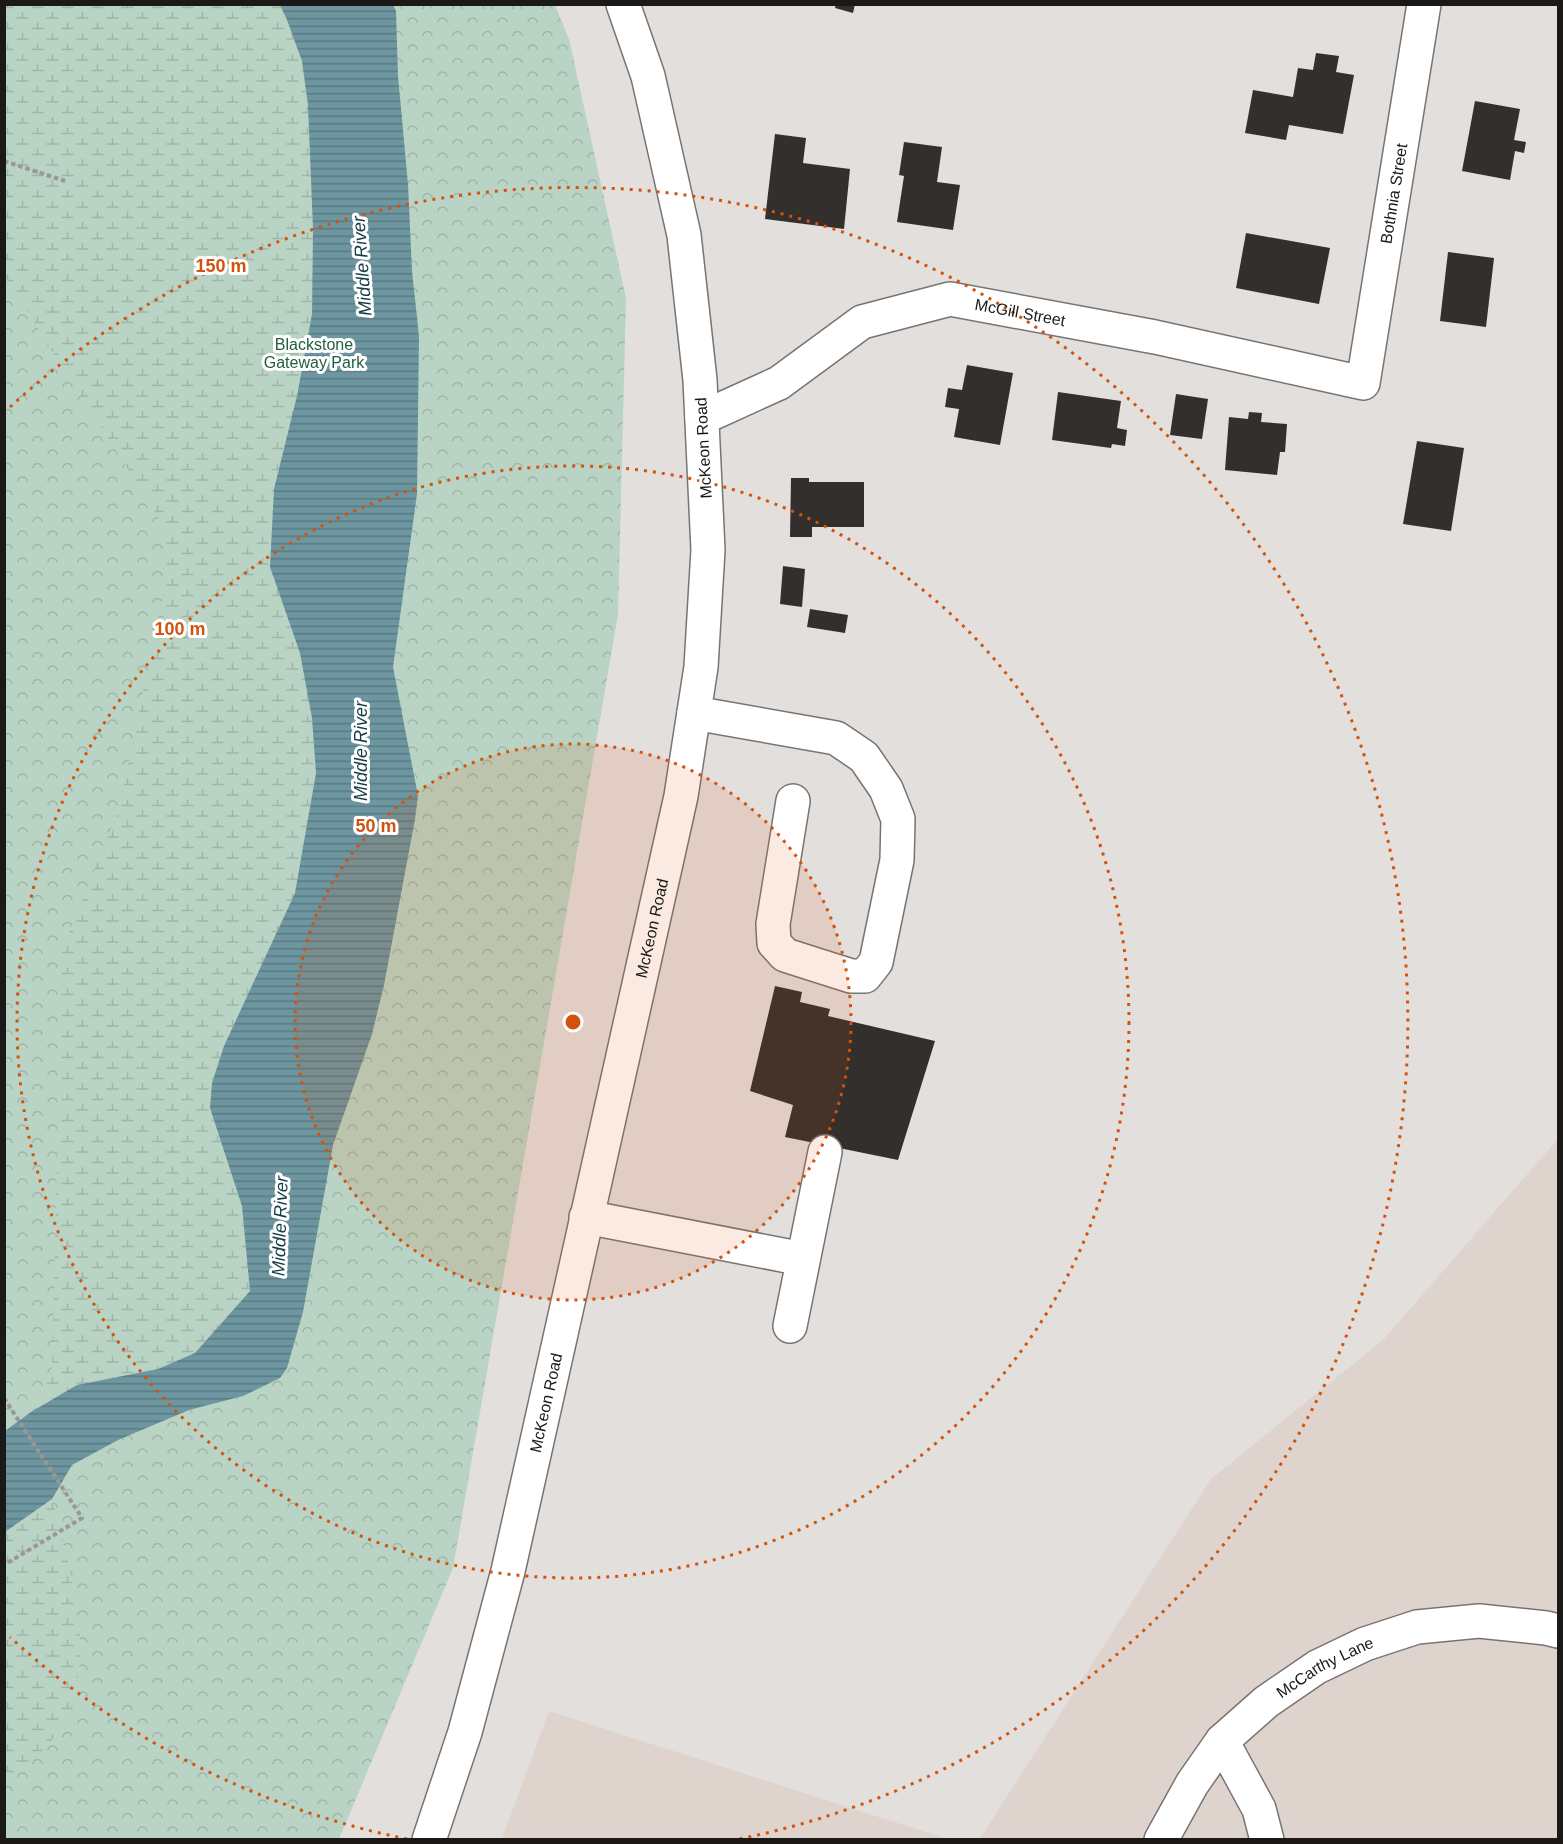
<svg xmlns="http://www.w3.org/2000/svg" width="1563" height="1844" viewBox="0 0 1563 1844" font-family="Helvetica,sans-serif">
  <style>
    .built { fill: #dfd3cd }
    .forest { fill: url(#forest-crowns) }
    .wetland { fill: url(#wetland-marsh) }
    .water { fill: url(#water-rules) }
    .building { fill: #322f2d }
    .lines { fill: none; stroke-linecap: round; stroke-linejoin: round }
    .minor-casing { stroke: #787472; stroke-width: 36 }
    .major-casing { stroke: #787472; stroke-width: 36 }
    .path { stroke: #9a9796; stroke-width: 4; stroke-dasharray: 4.5 3; stroke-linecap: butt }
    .minor { stroke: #fff; stroke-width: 33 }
    .major { stroke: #fff; stroke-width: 33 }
    .ring { fill: none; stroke: #d3530d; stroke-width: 3; stroke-dasharray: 3 6 }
    .labels { text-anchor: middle; stroke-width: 6; stroke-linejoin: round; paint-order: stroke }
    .street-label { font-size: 16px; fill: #1a1918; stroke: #fff }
    .park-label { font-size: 16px; fill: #215e42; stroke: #fff }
    .water-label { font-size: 18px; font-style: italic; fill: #153c46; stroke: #fff }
    .centre { fill: #d3530d; stroke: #fff; stroke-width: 3 }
    .ring-label { font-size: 18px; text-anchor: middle; font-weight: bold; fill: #d3530d; stroke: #fff; stroke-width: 6; stroke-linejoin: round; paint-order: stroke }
  </style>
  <defs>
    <pattern id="forest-crowns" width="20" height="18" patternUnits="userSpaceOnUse" patternTransform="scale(1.5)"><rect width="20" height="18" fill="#b9d4c4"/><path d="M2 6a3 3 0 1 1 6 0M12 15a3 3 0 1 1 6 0" fill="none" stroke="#9eb5a8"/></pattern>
    <pattern id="wetland-marsh" width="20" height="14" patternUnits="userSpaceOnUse" patternTransform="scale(1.5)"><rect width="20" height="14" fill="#b9d4c4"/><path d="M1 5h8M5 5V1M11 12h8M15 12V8" fill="none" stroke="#9eb5a8"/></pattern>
    <pattern id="water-rules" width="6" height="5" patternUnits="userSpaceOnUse" patternTransform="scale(1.5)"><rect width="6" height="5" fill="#6d96a1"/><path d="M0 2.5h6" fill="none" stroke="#597a82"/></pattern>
  </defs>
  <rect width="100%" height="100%" fill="#e3dfdd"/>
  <g class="built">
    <polygon points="1558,1139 1558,1839 979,1840 1211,1479 1383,1340"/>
    <polygon points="549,1711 947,1839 502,1839"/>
  </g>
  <polygon class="forest" points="5,5 555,5 569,39 626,298 618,615 453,1568 339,1839 5,1840"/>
  <g class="wetland">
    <polygon points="5,5 280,5 287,20 302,61 308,105 313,229 312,314 297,396 270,567 300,653 312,718 316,773 295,893 224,1046 212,1083 210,1108 242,1206 250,1291 195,1353 158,1369 77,1385 40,1406 52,1367 62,950 119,809 167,575 164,526 5,277"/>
    <path d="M52 1499C69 1570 99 1652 64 1723 59 1733 49 1743 41 1752 32 1763 16 1771 5 1779V1532Z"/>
  </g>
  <polygon class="water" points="280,5 393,5 396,11 398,76 408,184 412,271 419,336 417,494 393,667 418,796 415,819 384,985 372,1034 333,1145 303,1312 287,1368 280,1378 243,1396 189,1410 118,1440 72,1465 52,1499 5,1532 5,1431 31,1412 77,1385 158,1369 195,1353 250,1291 242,1206 210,1108 212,1083 224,1046 295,893 316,773 312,718 300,653 270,567 274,489 297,396 312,314 313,229 308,105 302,61 287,20"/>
  <g class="building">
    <polygon points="836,4 855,4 853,13 835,8"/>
    <polygon points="1316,53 1339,56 1336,72 1354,75 1343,134 1289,125 1286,140 1245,133 1253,90 1293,97 1298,68 1313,70"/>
    <polygon points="1475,101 1520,109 1514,140 1526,142 1524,153 1515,151 1510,180 1462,171"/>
    <polygon points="775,134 806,138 803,163 850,169 844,229 765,219"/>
    <polygon points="904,142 942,147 937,182 960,185 953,230 897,222 904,176 899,175"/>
    <polygon points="1246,233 1330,248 1319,304 1236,288"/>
    <polygon points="1448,252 1494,258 1486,327 1440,321"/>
    <polygon points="967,365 1013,373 1000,445 954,437 959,409 945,407 948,388 962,390"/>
    <polygon points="1058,392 1121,401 1117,428 1127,430 1125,446 1112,444 1111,448 1052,440"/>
    <polygon points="1176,394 1208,399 1202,439 1170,435"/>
    <polygon points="1249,412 1262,413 1261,422 1287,424 1285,452 1280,452 1277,475 1225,470 1229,417 1248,419"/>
    <polygon points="1417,441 1464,448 1451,531 1403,524"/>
    <polygon points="791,478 809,478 809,482 864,482 864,527 812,527 812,537 790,537"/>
    <polygon points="783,566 805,569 802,607 780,604"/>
    <polygon points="810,609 848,615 845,633 807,627"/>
    <polygon points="775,986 802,992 800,1002 830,1009 828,1016 935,1041 898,1160 785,1137 793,1105 750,1091"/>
  </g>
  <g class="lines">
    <defs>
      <g id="minor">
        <path id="s1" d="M702 418 779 383 862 322 950 299 1155 337 1363 383 1424 4"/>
        <polyline points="694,713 836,738 864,757 886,789 898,819 897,860 876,962 865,976 851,976 785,955 774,943 773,924 793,801"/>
        <polyline points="586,1217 803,1259"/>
        <polyline points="790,1326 825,1152"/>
        <polyline points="1222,1741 1259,1809 1267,1840"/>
        <path id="s2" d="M1161 1840 1192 1784 1222 1741 1266 1702 1317 1667 1365 1644 1417 1627 1479 1621 1546 1628 1558 1631"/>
      </g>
      <g id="major">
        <path id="s3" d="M429 1840 465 1732 508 1571 681 796 701 667 708 550 700 380 684 235 648 76 623 4"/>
      </g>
    </defs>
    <use href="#minor" class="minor-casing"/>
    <use href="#major" class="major-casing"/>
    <g class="path">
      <polyline points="4,161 65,181"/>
      <polyline points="4,1398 82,1518 4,1565"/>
    </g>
    <use href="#minor" class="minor"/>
    <use href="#major" class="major"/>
  </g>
  <circle cx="573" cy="1022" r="278" fill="#d3530d" fill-opacity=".12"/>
  <g class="ring">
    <circle cx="573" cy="1022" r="278"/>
    <circle cx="573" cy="1022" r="556"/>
    <path d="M407 1839A834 834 0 0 1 10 1637M10 407A834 834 0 1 1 739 1839"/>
  </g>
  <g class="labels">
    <g class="street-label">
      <text dy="6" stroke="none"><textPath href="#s1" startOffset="892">Bothnia Street</textPath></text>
      <text dy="6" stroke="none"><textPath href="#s1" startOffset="350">McGill Street</textPath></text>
      <text transform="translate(703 448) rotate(-93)" y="6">McKeon Road</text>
      <text dy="6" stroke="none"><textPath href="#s3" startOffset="939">McKeon Road</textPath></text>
      <text dy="6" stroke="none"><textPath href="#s3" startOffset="453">McKeon Road</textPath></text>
      <text dy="6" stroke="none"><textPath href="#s2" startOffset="244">McCarthy Lane</textPath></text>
    </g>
    <g class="park-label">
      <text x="314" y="350">Blackstone<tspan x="314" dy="18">Gateway Park</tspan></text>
    </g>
    <g class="water-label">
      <text transform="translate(362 266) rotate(-94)" y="6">Middle River</text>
      <text transform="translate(361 751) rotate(-90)" y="6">Middle River</text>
      <text transform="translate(280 1226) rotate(-88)" y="6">Middle River</text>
    </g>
  </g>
  <circle cx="573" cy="1022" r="9" class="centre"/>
  <g class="ring-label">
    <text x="221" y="272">150 m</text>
    <text x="180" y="635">100 m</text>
    <text x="376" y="832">50 m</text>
  </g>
  <rect width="1563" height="1844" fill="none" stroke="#1a1918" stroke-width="12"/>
</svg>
